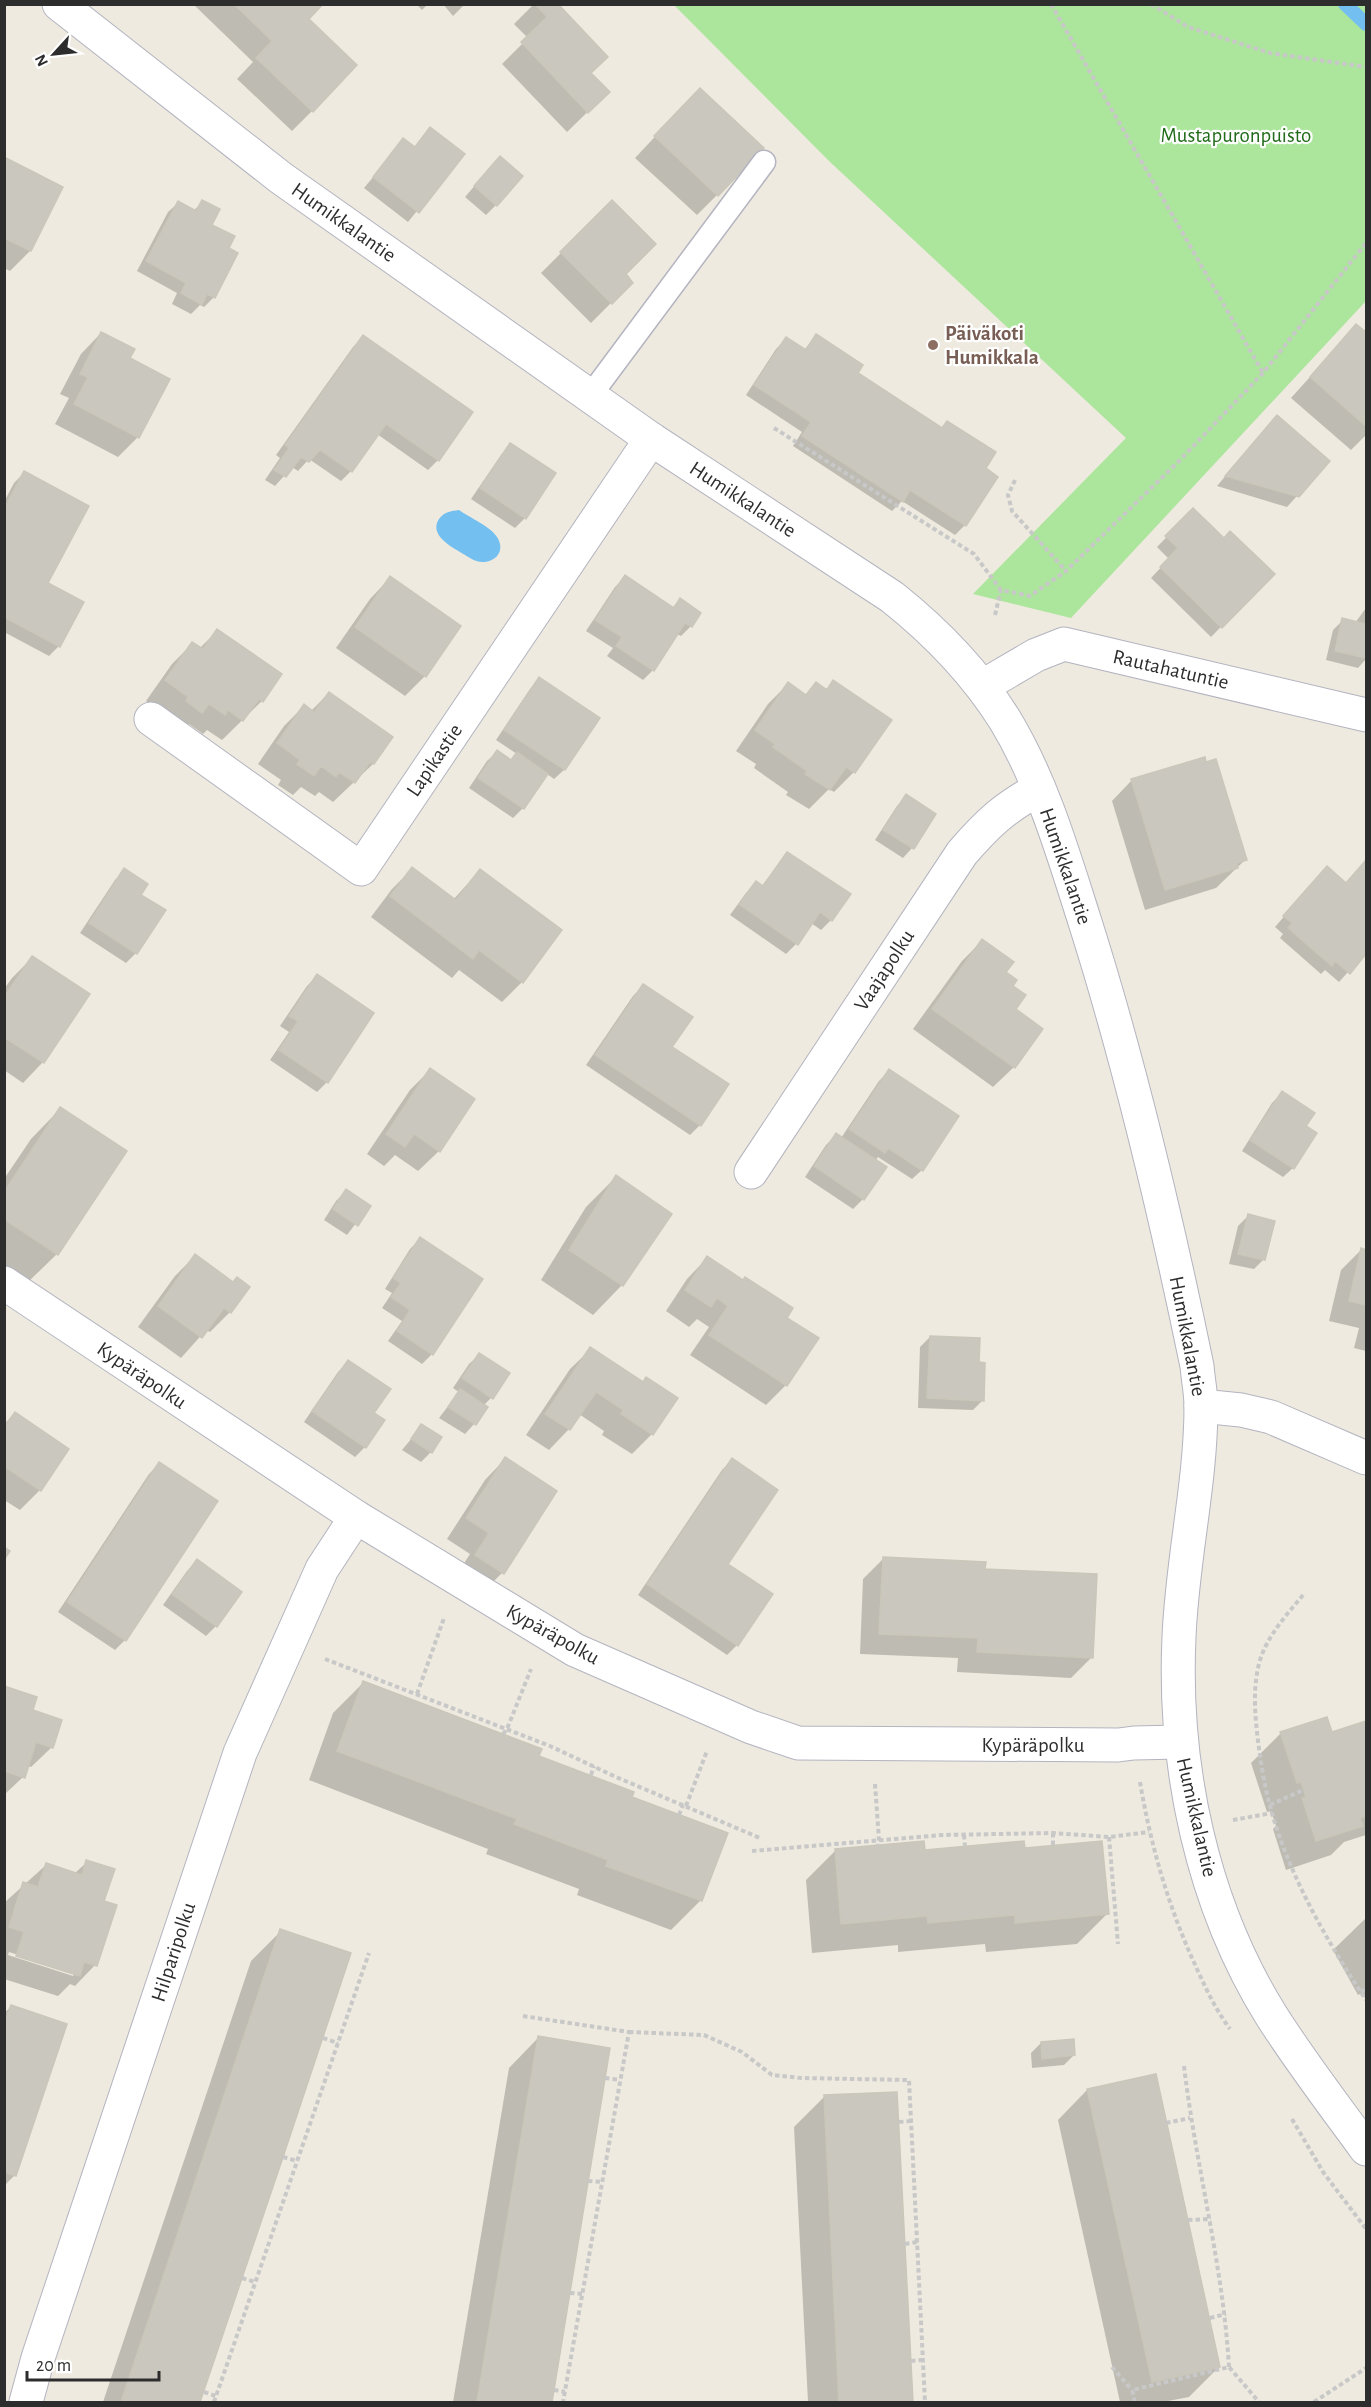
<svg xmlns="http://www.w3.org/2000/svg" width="1371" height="2407" viewBox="0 0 1371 2407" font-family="'Alegreya Sans',sans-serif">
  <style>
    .green { fill: #ace59c }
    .water { fill: #73bff0 }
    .shadow { fill: #0003; fill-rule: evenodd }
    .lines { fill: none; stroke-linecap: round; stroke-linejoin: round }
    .stream { stroke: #73bff0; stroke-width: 14 }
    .building { fill: #cac8be; stroke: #cac6b9; stroke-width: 1.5 }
    .lane-casing { stroke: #b3b4c0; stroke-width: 25 }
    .street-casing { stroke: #b3b4c0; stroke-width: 35 }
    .secondary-casing { stroke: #b3b4c0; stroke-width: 35 }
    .path { stroke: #c8c8c8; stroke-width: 4; stroke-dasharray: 4.5 3; stroke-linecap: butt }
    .lane { stroke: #fff; stroke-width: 22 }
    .street { stroke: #fff; stroke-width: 33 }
    .secondary { stroke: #fff; stroke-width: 33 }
    .education-dot { fill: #8d6e63; stroke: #fff; stroke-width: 2 }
    .labels { text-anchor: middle; stroke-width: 4.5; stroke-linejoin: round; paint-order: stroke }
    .park-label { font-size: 21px; fill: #216c1a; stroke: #fff }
    .street-label { font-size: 21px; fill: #2d2d2d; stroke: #fff }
    .education-label { font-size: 21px; font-weight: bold; fill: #785e54; stroke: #fff; text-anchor: start }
  </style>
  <rect width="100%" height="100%" fill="#eeeadf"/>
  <polygon class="green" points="674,5 1366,5 1366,301 1071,618 973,594 1126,438 829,161"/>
  <path class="water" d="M459 510C470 518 490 526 497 537 509 556 486 569 470 558 458 550 427 537 439 519 444 512 451 511 459 510Z"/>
  <g class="shadow">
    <polygon points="193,4 321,4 307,19 312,111 292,131 237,79 253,62"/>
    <polygon points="416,4 428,4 422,10"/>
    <polygon points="443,4 465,4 453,16"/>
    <polygon points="534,4 556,4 590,73 608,92 567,132 502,64 528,38 514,24"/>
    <polygon points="680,110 717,195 697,215 635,158"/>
    <polygon points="430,129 463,154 408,222 364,188 404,140 414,147"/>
    <polygon points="4,159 61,187 30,251 10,271 4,268"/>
    <polygon points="490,168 496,205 486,215 465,197"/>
    <polygon points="203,202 210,225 227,248 214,297 204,307 200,305 191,314 172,304 177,293 137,271 168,212 178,203 193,211"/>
    <polygon points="612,202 624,274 631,283 591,323 541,273"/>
    <polygon points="1356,326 1366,333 1366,435 1351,450 1291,398"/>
    <polygon points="101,333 128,359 138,437 118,457 55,424 69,398 60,394 81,354"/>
    <polygon points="816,336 856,373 941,429 947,423 984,468 996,477 964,526 955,535 902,501 892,511 793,446 802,432 746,395 776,349 786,339 804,350"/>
    <polygon points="363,337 471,412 438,460 428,470 377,434 351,471 341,481 309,459 298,471 292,467 275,486 265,480 280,458 276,455 353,347"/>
    <polygon points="1267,427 1297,496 1287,507 1217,486"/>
    <polygon points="510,445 525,518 515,528 471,499 501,455"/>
    <polygon points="24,473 59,646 49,656 4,632 4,502 14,483"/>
    <polygon points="1193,510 1223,539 1273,574 1211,637 1151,578 1169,559 1157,547"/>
    <polygon points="625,577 672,608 680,600 691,626 681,636 677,634 653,670 643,680 607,656 613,648 586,631 615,587"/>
    <polygon points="390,578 425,676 405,696 336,648 370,599"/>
    <polygon points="1366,608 1366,659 1358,668 1326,660 1333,630 1343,620 1355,623"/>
    <polygon points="217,631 262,701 222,740 207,730 203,734 189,724 181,732 169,718 146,701 172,664 192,644 199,649"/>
    <polygon points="540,679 598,719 564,770 554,779 547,774 523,808 513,818 469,788 487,761 497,752 510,761 517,754 496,740 530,689"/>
    <polygon points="834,682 854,772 834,792 829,789 809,809 786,795 788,792 754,768 756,764 736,751 768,704 788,684 804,696 816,684 825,690"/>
    <polygon points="329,693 391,738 373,764 333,802 319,792 315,796 301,787 293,795 278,785 281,780 258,764 284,726 304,706 311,711"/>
    <polygon points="1132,780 1245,860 1216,888 1145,910 1112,801"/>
    <polygon points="907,796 912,848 903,858 875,840 897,806"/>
    <polygon points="787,854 831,920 821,930 811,923 796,944 786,954 730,915 746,893 756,883 761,887"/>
    <polygon points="1366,862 1366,952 1339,982 1325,970 1321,974 1280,938 1283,934 1275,927 1317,878 1346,885"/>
    <polygon points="412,869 453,900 480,870 522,982 502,1002 459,970 452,978 371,917 392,889"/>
    <polygon points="125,870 139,895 136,953 126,963 80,933 115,880"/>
    <polygon points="982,941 1011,986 1014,1009 1041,1029 1014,1067 993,1087 913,1029 962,961"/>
    <polygon points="32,958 43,1062 23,1083 4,1070 4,989 12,978"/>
    <polygon points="317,976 327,1082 317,1092 270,1060 289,1032 280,1026 307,986"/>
    <polygon points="643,986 670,1047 700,1125 690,1135 586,1065 633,996"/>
    <polygon points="430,1070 439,1151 418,1171 395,1155 384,1166 367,1154 410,1090"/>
    <polygon points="889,1071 922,1170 912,1179 878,1157 875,1161 884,1167 863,1199 853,1209 805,1177 826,1145 836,1135 841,1138 879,1081"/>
    <polygon points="1282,1093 1304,1126 1293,1168 1283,1177 1242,1151 1272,1103"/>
    <polygon points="60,1109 57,1254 27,1283 4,1268 4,1179 31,1139"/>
    <polygon points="616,1177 622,1285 593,1315 541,1280 586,1207"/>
    <polygon points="346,1191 369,1206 347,1235 324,1220 336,1201"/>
    <polygon points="1248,1216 1264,1259 1254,1269 1229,1264 1238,1226"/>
    <polygon points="420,1239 432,1354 422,1364 388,1341 402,1321 382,1308 392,1293 385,1289 410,1249"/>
    <polygon points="1361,1250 1366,1251 1366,1351 1354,1348 1359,1328 1329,1321 1341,1270"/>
    <polygon points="195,1256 230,1312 210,1332 206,1330 181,1358 138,1327 175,1276"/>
    <polygon points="707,1258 785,1318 786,1385 766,1405 690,1355 709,1327 697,1319 689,1327 666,1311 687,1279"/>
    <polygon points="930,1337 977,1364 983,1400 973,1410 918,1408 920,1347"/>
    <polygon points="591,1349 652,1434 632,1454 602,1435 604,1431 579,1414 569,1429 549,1450 526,1435 570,1369"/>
    <polygon points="479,1355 491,1398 483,1406 486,1407 474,1424 465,1434 439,1418 459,1392 453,1388 469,1364"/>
    <polygon points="348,1362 372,1413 383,1421 365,1447 355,1457 304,1422 338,1372"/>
    <polygon points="15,1414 40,1490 20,1510 4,1500 4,1424"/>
    <polygon points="422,1426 431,1452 421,1462 402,1450"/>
    <polygon points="505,1459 502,1573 482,1593 456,1576 470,1554 447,1539 485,1480"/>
    <polygon points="732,1460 726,1565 737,1645 727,1655 638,1595 722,1470"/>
    <polygon points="159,1464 125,1640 115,1650 58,1612 149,1474"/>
    <polygon points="884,1558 1092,1657 1071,1678 957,1672 958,1658 860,1654 863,1579"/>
    <polygon points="197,1561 240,1592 216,1626 206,1636 163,1605 187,1571"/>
    <polygon points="363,1683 630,1798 726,1834 700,1901 671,1930 577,1895 579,1889 486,1854 488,1849 309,1780 333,1713"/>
    <polygon points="4,1688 31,1711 52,1747 31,1767 27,1766 23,1777 4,1795"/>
    <polygon points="1366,1723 1366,1835 1344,1842 1331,1855 1286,1870 1273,1829 1276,1826 1271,1811 1267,1812 1251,1763 1281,1733 1332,1734"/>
    <polygon points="1024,1849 1107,1914 1077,1944 986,1952 985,1944 898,1952 898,1945 812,1953 806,1880 835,1851"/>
    <path d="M87 1862 102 1902 95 1965 75 1986 70 1984 58 1996 4 1979V1903L46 1865 74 1874ZM9 1952 75 1973 73 1976 8 1955Z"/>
    <polygon points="1366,1918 1366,2000 1362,1993 1358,1995 1333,1950"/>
    <polygon points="281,1931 349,1954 198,2402 103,2402 251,1961"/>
    <polygon points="11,2007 15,2175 4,2186 4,2013"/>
    <polygon points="538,2038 609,2049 550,2402 453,2402 509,2068"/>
    <polygon points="1041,2043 1074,2055 1064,2065 1032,2068 1031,2053"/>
    <polygon points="1087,2090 1219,2367 1189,2397 1163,2402 1120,2402 1058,2120"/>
    <polygon points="896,2093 911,2402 808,2402 794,2127 824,2097"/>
  </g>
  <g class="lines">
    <polyline class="stream" points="1345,4 1366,24"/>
  </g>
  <g class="building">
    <polygon points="234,4 323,4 309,19 357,65 313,112 256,58 272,41"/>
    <polygon points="535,4 558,4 608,57 591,73 610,92 588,113 521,42 547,17"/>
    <polygon points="700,88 764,148 718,196 654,136"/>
    <polygon points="430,127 465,154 419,213 373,177 403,138 415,147"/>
    <polygon points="500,156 523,176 497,206 474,186"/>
    <polygon points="4,157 63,187 31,251 4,238"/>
    <polygon points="202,200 220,209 212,225 235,236 229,248 238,253 215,298 207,294 202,305 181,293 186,283 146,261 178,201 196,211"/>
    <polygon points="612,200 656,244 626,274 633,283 612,304 560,252"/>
    <polygon points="1356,324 1366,332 1366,426 1310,377"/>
    <polygon points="101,332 135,349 130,358 170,379 139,438 74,404 88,377 80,374"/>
    <polygon points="816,334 863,365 858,373 942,428 947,421 996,452 986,468 998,477 966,526 910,490 903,502 802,436 811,422 754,385 786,337 806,350"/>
    <polygon points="363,335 473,412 439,461 386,424 352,472 320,450 309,462 301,457 286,477 274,470 289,448 285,445"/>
    <polygon points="1277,415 1330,461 1299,497 1225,476"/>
    <polygon points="510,443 556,473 526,519 480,488"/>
    <polygon points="24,471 89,506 48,583 84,602 60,647 4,617 4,509"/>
    <polygon points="1193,508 1224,538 1230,531 1275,574 1222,628 1160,567 1178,548 1165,536"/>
    <polygon points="625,575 674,608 680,598 701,613 692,627 685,623 654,671 616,646 622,637 595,620"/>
    <polygon points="390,576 461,626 426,677 355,627"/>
    <polygon points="1342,618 1366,624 1366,658 1335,651"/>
    <polygon points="217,629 282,674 263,702 259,699 243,721 228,710 225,715 209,704 202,713 186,701 188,697 165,680 192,642 203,649"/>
    <polygon points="539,677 600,718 565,770 504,730"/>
    <polygon points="833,680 892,720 855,773 846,767 830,790 805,774 807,771 773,747 775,744 755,730 788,682 806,695 816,682 827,690"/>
    <polygon points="329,692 393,737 374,764 370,762 355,783 339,772 336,777 321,766 314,776 297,764 300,760 277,743 304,704 314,712"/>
    <polygon points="497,750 511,760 517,752 548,774 524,809 478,778"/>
    <polygon points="1205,757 1206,762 1216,759 1247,860 1237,863 1238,868 1165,890 1131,779"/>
    <polygon points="906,794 936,814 914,849 883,830"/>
    <polygon points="787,852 851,894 832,921 820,912 798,945 739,904 756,881 763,886"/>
    <polygon points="1366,860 1366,954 1350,974 1335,961 1332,966 1288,928 1292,923 1283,916 1327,866 1346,883"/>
    <polygon points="412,867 456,900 480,869 562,930 523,983 479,950 473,959 390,896"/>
    <polygon points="124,868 148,884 141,895 166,910 137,954 89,923"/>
    <polygon points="982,939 1014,962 1006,972 1017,980 1013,986 1026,995 1016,1009 1043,1029 1015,1068 932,1009"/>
    <polygon points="32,956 90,994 44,1063 4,1037 4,997"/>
    <polygon points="317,974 374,1013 328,1083 279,1050 298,1021 289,1016"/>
    <polygon points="643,984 693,1017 672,1047 729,1084 701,1126 595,1055"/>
    <polygon points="430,1068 475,1099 440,1152 414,1134 405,1147 386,1134"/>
    <polygon points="889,1069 959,1116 923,1171 888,1148 885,1153 849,1129"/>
    <polygon points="1282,1091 1315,1113 1306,1126 1317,1133 1294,1169 1250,1140"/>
    <polygon points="60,1107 127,1151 58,1255 4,1219 4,1192"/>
    <polygon points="836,1133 887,1167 864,1200 814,1166"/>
    <polygon points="616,1175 672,1214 623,1286 569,1250"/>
    <polygon points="346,1189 371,1206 358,1226 333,1209"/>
    <polygon points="1248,1214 1275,1221 1265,1260 1238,1254"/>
    <polygon points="420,1237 483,1279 433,1355 397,1331 410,1310 391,1297 401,1283 393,1278"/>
    <polygon points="1361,1248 1366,1250 1366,1305 1349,1301"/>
    <polygon points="195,1254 233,1282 237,1277 250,1287 231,1313 224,1308 202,1338 158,1306"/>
    <polygon points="707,1256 743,1280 745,1277 793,1308 787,1318 819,1338 787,1386 709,1335 728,1306 717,1298 711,1307 685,1290"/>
    <polygon points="930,1336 980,1338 979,1362 985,1363 984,1401 927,1398"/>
    <polygon points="590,1347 643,1382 646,1377 678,1398 653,1435 621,1414 623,1410 596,1392 570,1430 545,1414"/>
    <polygon points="479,1353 510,1373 493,1399 462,1378"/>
    <polygon points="348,1360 391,1389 374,1413 385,1420 366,1448 312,1411"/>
    <polygon points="460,1389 488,1407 476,1425 448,1407"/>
    <polygon points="15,1412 69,1449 41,1491 4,1466 4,1427"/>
    <polygon points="421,1424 442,1437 432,1453 411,1439"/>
    <polygon points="505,1457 557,1491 504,1574 475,1555 489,1533 466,1518"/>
    <polygon points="732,1458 778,1490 728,1564 773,1594 738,1646 647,1584"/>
    <polygon points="159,1462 218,1501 126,1641 67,1602"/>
    <polygon points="4,1547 10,1551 4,1560"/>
    <polygon points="883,1557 986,1562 985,1569 1097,1574 1093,1658 977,1652 978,1638 879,1634"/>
    <polygon points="197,1559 242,1592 217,1627 172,1594"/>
    <polygon points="363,1681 542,1749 539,1756 634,1792 632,1797 728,1833 702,1901 606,1866 608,1860 514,1824 517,1819 337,1751"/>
    <polygon points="4,1686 37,1697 33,1710 62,1720 53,1748 36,1742 25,1778 4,1771"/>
    <polygon points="1327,1717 1332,1732 1366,1721 1366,1816 1360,1818 1363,1826 1316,1841 1302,1798 1306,1797 1301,1782 1297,1783 1280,1732"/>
    <polygon points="924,1841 925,1850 1024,1841 1025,1848 1102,1841 1109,1914 1015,1923 1015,1915 928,1923 927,1916 841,1924 835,1849"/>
    <polygon points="86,1860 115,1869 104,1901 117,1905 97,1966 84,1962 80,1976 16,1956 24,1932 9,1927 23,1882 38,1887 46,1863 82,1875"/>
    <polygon points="280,1929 351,1953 283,2157 200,2402 121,2402"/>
    <polygon points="11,2005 67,2024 16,2176 4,2172 4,2023"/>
    <polygon points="538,2036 610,2048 554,2390 552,2402 477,2402"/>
    <polygon points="1074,2039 1075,2055 1042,2059 1041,2042"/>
    <polygon points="1156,2074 1220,2367 1152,2382 1087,2089"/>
    <polygon points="897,2092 913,2402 839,2402 824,2095"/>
  </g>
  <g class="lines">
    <defs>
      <polyline id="lane" points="590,396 764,162"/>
      <g id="street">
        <polyline points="983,686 1036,655 1064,644 1366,715"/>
        <polyline points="151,719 361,869 651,439"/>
        <path d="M751 1172 962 853C988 823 1004 808 1039 789"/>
        <polyline points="4,1283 356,1517 575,1650 751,1727 798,1743 1118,1745 1134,1743 1180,1742"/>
        <polyline points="1201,1406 1241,1410 1271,1417 1366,1458"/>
        <polyline points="26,2402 38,2358 240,1753 322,1569 356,1517"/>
      </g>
      <path id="secondary" d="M59 4 281 178 651 439 892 597C936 632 975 672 1005 720 1042 781 1063 853 1085 922 1131 1067 1166 1216 1197 1366 1198 1379 1201 1393 1201 1406 1201 1483 1182 1560 1179 1637 1173 1767 1202 1904 1271 2015 1300 2061 1334 2105 1366 2149"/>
    </defs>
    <use href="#lane" class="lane-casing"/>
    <use href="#street" class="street-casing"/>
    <use href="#secondary" class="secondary-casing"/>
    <g class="path">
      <polyline points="1051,4 1263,373"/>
      <polyline points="1151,4 1188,27 1270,53 1366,67"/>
      <polyline points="774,428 974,554 1001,590 1030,596 1066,571 1179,461 1263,373 1366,243"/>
      <polyline points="1015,480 1008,495 1012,511 1066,571"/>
      <polyline points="995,615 1001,590"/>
      <path d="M1303 1595C1285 1617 1264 1639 1258 1668 1253 1692 1255 1716 1258 1741 1261 1764 1265 1790 1272 1813 1291 1879 1328 1943 1366 2000"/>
      <polyline points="325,1659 550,1746 616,1777 760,1838"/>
      <polyline points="417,1694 444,1618"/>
      <polyline points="503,1734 507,1729 531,1669"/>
      <polyline points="591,1775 594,1766"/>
      <path d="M1140 1782C1151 1847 1169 1909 1197 1969 1207 1991 1216 2010 1230 2029"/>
      <polyline points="875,1784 879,1840 878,1846"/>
      <polyline points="1270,1805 1303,1790"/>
      <polyline points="686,1806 707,1751"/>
      <polyline points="679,1815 683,1805"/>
      <polyline points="1233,1820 1272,1813"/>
      <polyline points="1053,1833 1053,1845"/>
      <polyline points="964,1835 965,1846"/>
      <polyline points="1109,1837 1118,1944"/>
      <polyline points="752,1851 943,1835 1053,1833 1109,1837 1149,1832"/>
      <polyline points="1361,1992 1366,1989"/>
      <polyline points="523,2016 629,2032 563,2402"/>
      <polyline points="629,2032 704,2035 742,2052 772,2075 801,2078 909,2080 925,2402"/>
      <polyline points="323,2038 338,2043"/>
      <path d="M1184 2066C1196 2167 1223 2265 1229 2367"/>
      <polyline points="605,2078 620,2080"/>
      <polyline points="1292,2119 1323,2172 1366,2229"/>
      <polyline points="899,2122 911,2121"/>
      <polyline points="1166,2123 1190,2118"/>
      <polyline points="283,2157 297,2161"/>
      <polyline points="588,2181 602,2182"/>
      <polyline points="1188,2220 1211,2219"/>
      <polyline points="905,2244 917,2242"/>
      <polyline points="242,2278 255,2282"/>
      <polyline points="570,2293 583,2294"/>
      <polyline points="1210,2318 1226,2314"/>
      <polyline points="911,2361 922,2360"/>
      <polyline points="1112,2367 1132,2390"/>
      <polyline points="554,2390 565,2392"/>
      <polyline points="204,2392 216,2396"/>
      <polyline points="214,2402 369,1953"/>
      <polyline points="1135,2402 1132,2390 1229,2367 1259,2402"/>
      <polyline points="1314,2402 1366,2368"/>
    </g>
    <use href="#lane" class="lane"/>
    <use href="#street" class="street"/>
    <use href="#secondary" class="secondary"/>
  </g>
  <circle class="education-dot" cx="933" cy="345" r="6"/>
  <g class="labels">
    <g class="park-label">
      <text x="1236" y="142">Mustapuronpuisto</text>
    </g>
    <g class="street-label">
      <text transform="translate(344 222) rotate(35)" y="7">Humikkalantie</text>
      <text transform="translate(743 499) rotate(33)" y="7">Humikkalantie</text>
      <text transform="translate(1171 669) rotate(13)" y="7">Rautahatuntie</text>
      <text transform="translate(434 760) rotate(-56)" y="7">Lapikastie</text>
      <text transform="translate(1066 866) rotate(71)" y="7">Humikkalantie</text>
      <text transform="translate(884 970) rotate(-57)" y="7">Vaajapolku</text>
      <text transform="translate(1188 1336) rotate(79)" y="7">Humikkalantie</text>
      <text transform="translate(142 1375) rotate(34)" y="7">Kypäräpolku</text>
      <text transform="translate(553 1634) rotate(29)" y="7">Kypäräpolku</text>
      <text x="1033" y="1752">Kypäräpolku</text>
      <text transform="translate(1197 1817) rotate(77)" y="7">Humikkalantie</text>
      <text transform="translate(173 1952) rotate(-72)" y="7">Hilparipolku</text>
    </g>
    <g class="education-label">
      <text x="945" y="340">Päiväkoti<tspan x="945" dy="24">Humikkala</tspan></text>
    </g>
  </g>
  <rect width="1371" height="2407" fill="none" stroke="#2d2d2d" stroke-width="12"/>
  <g transform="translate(54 54) rotate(243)" stroke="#ffffff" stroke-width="4.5" paint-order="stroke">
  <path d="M0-4.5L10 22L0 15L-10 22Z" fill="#2d2d2d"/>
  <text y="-9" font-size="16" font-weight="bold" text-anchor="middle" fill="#2d2d2d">N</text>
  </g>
  <path d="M27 2371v9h132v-9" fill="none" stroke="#2d2d2d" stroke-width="3"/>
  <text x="36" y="2371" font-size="18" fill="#2d2d2d" stroke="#ffffff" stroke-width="4.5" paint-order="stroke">20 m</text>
</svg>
